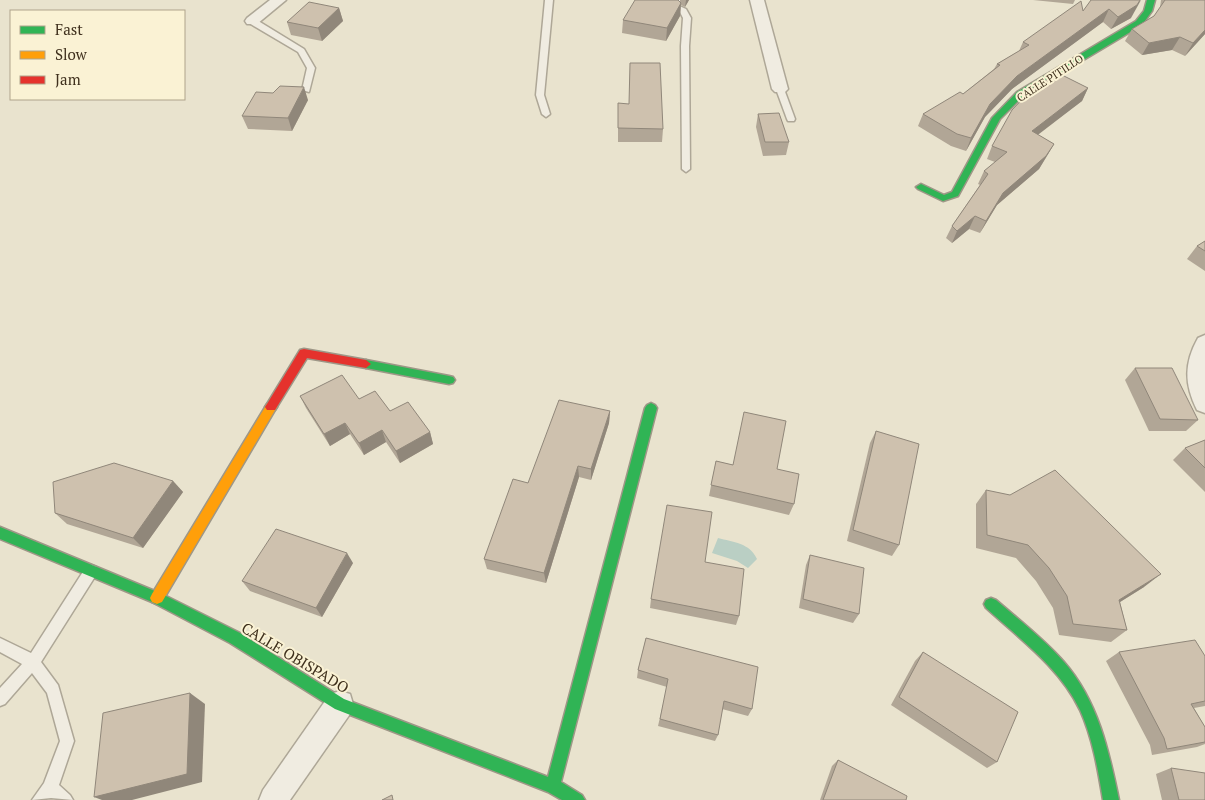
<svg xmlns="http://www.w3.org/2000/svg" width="1205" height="800" viewBox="0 0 1205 800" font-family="'PT Serif',serif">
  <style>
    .water { fill: #bacfc4 }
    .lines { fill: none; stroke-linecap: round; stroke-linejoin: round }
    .lane-casing { stroke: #aea797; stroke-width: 3 }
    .street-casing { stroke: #aea797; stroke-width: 3 }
    .fast-casing { stroke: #9e9787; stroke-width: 3 }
    .slow-casing { stroke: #9e9787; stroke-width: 3 }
    .jam-casing { stroke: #9e9787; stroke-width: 3 }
    .lane { fill: #f0ece1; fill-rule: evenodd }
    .street { fill: #f0ece1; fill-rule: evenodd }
    .fast { fill: #30b455; fill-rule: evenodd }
    .slow { fill: #ff9f0a; fill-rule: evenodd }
    .jam { fill: #e5322d; fill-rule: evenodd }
    .wall { fill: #b1a696 }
    .shaded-wall { fill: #90877a }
    .building { fill: #cec1ae; stroke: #90877a }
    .labels { text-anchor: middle; stroke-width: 4; stroke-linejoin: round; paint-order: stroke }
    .far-street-label { font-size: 11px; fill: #3f301d; stroke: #faf2d4 }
    .near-street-label { font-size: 15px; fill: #3f301d; stroke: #faf2d4 }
  </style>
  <rect width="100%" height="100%" fill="#e9e3ce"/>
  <path class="water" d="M718 538C733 542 750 543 757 559L748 568 737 561 712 553Z"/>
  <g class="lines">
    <defs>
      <g id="lane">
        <polygon points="545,0 553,0 544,95 550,114 546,117 542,114 536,95"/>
        <polygon points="673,0 681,0 677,5 686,9 691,18 689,46 690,169 686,172 682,169 681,46 683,18 680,12 669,6"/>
        <polygon points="249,19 255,19 304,49 315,68 309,92 302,90 307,68 298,52 249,23"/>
        <polygon points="777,87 784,89 795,119 794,121 788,121 787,119 776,89"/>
        <polygon points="91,565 96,567 97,571 96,575 41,662 58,685 74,741 59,785 70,795 73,800 51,798 32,800 44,783 60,741 47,693 32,673 5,704 0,706 0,688 22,664 0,652 0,638 31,653 86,567"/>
      </g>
      <g id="street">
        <polygon points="270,0 286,0 257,24 247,24 245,21 247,18"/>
        <polygon points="750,0 764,0 788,89 785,92 775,92 772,89"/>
        <path d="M1205 335V413L1197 410C1184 384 1184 363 1198 338Z"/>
        <polygon points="340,691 350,694 353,704 350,714 290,800 259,800 263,790 330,694"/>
      </g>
      <g id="fast">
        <polygon points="1147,0 1155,0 1152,11 1142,25 1023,96 1000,119 958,196 943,201 918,189 916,187 921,184 944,195 952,192 992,118 1017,92 1136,21 1144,11"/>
        <polygon points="366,360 449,376 453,377 455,380 453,383 449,384 366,368 361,364"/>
        <polygon points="651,403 655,405 657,408 561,782 582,795 585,800 562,800 548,792 335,709 230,643 152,602 0,539 0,527 162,594 240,633 344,699 548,777 645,408 647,405"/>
        <path d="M991 598 996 600C1019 620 1044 639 1064 662 1098 701 1109 751 1119 800H1103C1098 770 1093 739 1080 710 1060 668 1020 639 986 608L984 604 986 600Z"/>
      </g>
      <polygon id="slow" points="271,402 275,404 277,407 275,410 162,602 157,604 152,602 150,598 152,594 267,404"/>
      <polygon id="jam" points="304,349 366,360 371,364 366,368 307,358 275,410 267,410 265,407 267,404 300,350"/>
    </defs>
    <use href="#lane" class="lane-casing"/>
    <use href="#street" class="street-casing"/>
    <use href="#fast" class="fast-casing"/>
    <use href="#slow" class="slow-casing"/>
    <use href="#jam" class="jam-casing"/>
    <use href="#lane" class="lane"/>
    <use href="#street" class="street"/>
    <use href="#fast" class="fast"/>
    <use href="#slow" class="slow"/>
    <use href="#jam" class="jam"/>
  </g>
  <g class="wall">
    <polygon points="680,0 689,0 685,7 681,5 680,16 666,41 622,33 623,20 680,2"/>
    <polygon points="1033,0 1075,0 1073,4"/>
    <polygon points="1091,0 1131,18 1111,29 1103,22 1012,89 985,117 966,151 951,146 918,126 923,114 963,94 994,69 997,64 1019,51 1023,42 1083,11"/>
    <polygon points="1161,0 1205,0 1205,34 1185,56 1172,50 1142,55 1125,41 1132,29 1154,16 1160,8"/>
    <polygon points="339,8 343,21 322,41 291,35 287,22"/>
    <polygon points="1088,88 1082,101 1037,134 1054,144 1047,156 1039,169 997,205 980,233 969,229 952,243 946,238 952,226 980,185 978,184 984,171 995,162 987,159 992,146"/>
    <polygon points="273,93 308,100 292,131 248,129 242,116"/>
    <polygon points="618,103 663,129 662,142 618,142"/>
    <polygon points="758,114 789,142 786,155 763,156 756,127"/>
    <polygon points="1205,241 1205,271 1187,259 1197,246"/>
    <polygon points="1135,368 1198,420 1186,431 1149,431 1125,380"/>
    <polygon points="300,396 359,399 390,411 430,432 433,444 400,463 386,442 364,455 350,434 330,446 306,408"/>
    <polygon points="610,411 609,423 591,480 579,477 546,583 487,569 484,559 528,483"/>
    <polygon points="876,431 899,545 892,556 847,541 870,443"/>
    <polygon points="1205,440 1205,492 1173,460 1185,448"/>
    <polygon points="716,461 733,465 777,469 794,504 789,515 709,496"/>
    <polygon points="173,481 183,492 143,548 67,524 55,513"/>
    <polygon points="986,490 1144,587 1120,602 1127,630 1111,642 1059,635 1053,608 1036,581 1016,558 976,548 976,504"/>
    <polygon points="810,555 859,614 853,623 799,608 806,565"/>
    <polygon points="705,562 739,616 736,625 650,608 651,599"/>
    <polygon points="353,563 322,617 250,591 242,581"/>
    <polygon points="646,638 752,709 748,716 722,709 718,735 715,741 658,726 667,687 637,678 638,670"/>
    <polygon points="923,652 997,762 987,768 891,705 915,661"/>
    <polygon points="1119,652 1205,656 1205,706 1194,708 1205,727 1205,744 1197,747 1152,755 1150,745 1106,661"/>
    <polygon points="838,760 906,800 820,800 832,766"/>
    <polygon points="1171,768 1205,800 1162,800 1156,774"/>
  </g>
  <g class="shaded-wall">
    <polygon points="686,0 689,0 685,7"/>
    <polygon points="1141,0 1131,18 1111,29 1118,17"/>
    <polygon points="681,3 680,16 666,41 667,28"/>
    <polygon points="339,8 343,21 322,41 318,28"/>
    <polygon points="1109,9 1103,22 1012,89 985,117 966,151 971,138 990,104 1017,76"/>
    <polygon points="1205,30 1205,34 1185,56 1193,43"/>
    <polygon points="1180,37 1172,50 1142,55 1149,43"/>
    <polygon points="304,87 308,100 292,131 288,118"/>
    <polygon points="1088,88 1082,101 1026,144 1032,131"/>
    <polygon points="1054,144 1039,169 997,205 980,233 986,221 1003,193"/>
    <polygon points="975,216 969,229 952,243 957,231"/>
    <polygon points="610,411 609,423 591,480 591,469"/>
    <polygon points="345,423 350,434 330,446 324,434"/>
    <polygon points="382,430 386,442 364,455 359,443"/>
    <polygon points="430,432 433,444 400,463 396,451"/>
    <polygon points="578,466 579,477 546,583 544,573"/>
    <polygon points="173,481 183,492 143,548 133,538"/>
    <polygon points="347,553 353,563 322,617 316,608"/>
    <polygon points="1161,574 1144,587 1104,612 1119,600"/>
    <polygon points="190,693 205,704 202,782 132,800 102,800 94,797"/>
  </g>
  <g class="building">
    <polygon points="635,0 678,0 681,3 667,28 623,20"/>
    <polygon points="1091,0 1140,0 1137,5 1118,17 1109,9 1017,76 990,104 971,138 957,134 923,114 960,92 963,94 1000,65 997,64 1029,45 1023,42 1081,1 1083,11"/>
    <polygon points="1165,0 1205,0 1205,30 1193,43 1180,37 1149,43 1132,29 1154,16"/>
    <polygon points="309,2 339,8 318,28 287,22"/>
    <polygon points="630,63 660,63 663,129 618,128 618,103 629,104"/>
    <polygon points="1058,73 1088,88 1032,131 1054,144 1046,156 1003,193 986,221 975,216 957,231 952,226 988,174 984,171 1007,152 992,146 1012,110 1034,87"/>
    <polygon points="280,86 304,87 288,118 242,116 256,92 273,93"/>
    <polygon points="779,113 789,142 765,142 758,114"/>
    <polygon points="1205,241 1205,251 1197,246"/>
    <polygon points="1135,368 1172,368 1198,420 1160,419"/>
    <polygon points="342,375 359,399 375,391 390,411 408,402 430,432 396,451 382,430 359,443 345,423 324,434 300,396"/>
    <polygon points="559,400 610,411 591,469 578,466 544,573 484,559 513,479 528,483"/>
    <polygon points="744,412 786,421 777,469 799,474 794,504 711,485 716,461 733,465"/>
    <polygon points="876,431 919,444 899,545 853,530"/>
    <polygon points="1205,440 1205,468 1185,448"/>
    <polygon points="114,463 173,481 133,538 55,513 53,482"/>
    <polygon points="1055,470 1161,574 1119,600 1127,630 1073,624 1067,596 1049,568 1028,545 987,535 986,490 1010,495"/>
    <polygon points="667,505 712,512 705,562 744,569 739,616 651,599"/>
    <polygon points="276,529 347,553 316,608 242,581"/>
    <polygon points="810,555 864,568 859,614 803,599"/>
    <polygon points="646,638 758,667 752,709 724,701 718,735 660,719 668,679 638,670"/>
    <polygon points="1195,640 1205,656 1205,701 1191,704 1205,727 1205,742 1167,749 1164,738 1119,652"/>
    <polygon points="923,652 1018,712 997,762 899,697"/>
    <polygon points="190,693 187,774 94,797 103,713"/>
    <polygon points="838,760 907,796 906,800 823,800"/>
    <polygon points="1171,768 1205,773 1205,800 1179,800"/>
    <polygon points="392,795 393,800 382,800"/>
  </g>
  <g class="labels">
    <g class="far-street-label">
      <text transform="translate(1050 78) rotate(-33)" y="4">CALLE PITILLO</text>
    </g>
    <g class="near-street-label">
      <text transform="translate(295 658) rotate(31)" y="5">CALLE OBISPADO</text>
    </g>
  </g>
  <rect x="10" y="10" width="175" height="90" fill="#faf2d4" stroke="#afa48b"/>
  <rect x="20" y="26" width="25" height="8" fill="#30b455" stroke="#afa48b"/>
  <text x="55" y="35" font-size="15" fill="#3f301d">Fast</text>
  <rect x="20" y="51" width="25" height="8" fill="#ff9f0a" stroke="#afa48b"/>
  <text x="55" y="60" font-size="15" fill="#3f301d">Slow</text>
  <rect x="20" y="76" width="25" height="8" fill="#e5322d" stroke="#afa48b"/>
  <text x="55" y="85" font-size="15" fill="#3f301d">Jam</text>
</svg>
